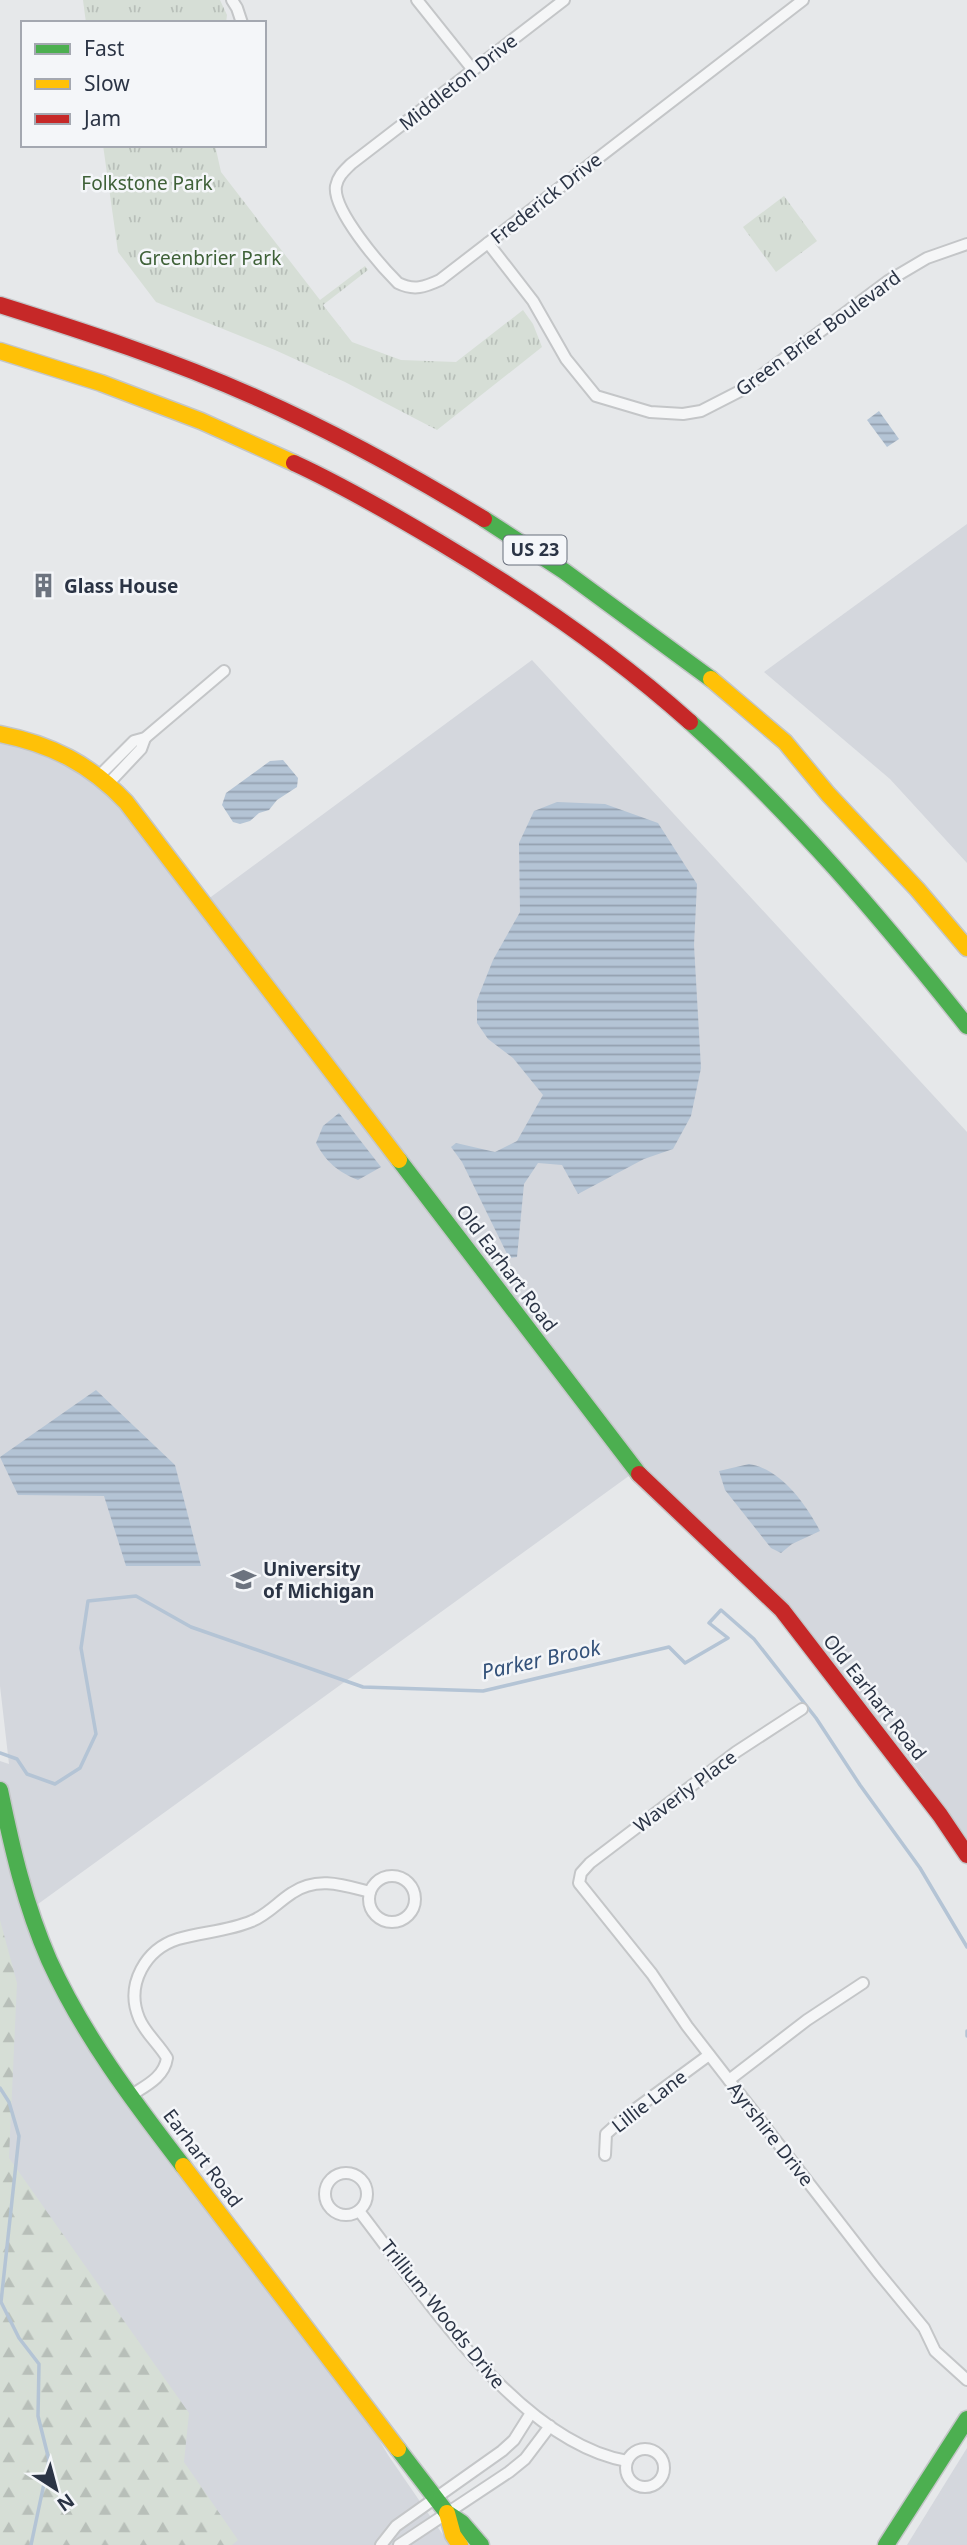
<svg xmlns="http://www.w3.org/2000/svg" width="967" height="2545" viewBox="0 0 967 2545" font-family="'Noto Sans',sans-serif">
  <style>
    .built { fill: #d4d7dd }
    .forest { fill: url(#forest-firs) }
    .park { fill: url(#park-tufts) }
    .water { fill: url(#water-rules) }
    .lines { fill: none; stroke-linecap: round; stroke-linejoin: round }
    .stream { stroke: #b4c4d5; stroke-width: 3.5 }
    .street-casing { stroke: #c4c6c8; stroke-width: 14 }
    .fast-casing { stroke: #c4c6c8; stroke-width: 19 }
    .slow-casing { stroke: #c4c6c8; stroke-width: 19 }
    .jam-casing { stroke: #c4c6c8; stroke-width: 19 }
    .street { stroke: #f5f6f7; stroke-width: 10 }
    .fast { stroke: #4caf50; stroke-width: 16 }
    .slow { stroke: #ffc107; stroke-width: 16 }
    .jam { stroke: #c62828; stroke-width: 16 }
    .labels { text-anchor: middle; stroke-width: 5; stroke-linejoin: round; paint-order: stroke }
    .shield { fill: #f4f6f9; stroke: #676e7b; stroke-width: 2 }
    .shield-label { font-size: 18px; font-weight: bold; fill: #2b3445 }
    .street-label { font-size: 19px; fill: #2b3445; stroke: #f4f6f9 }
    .park-label { font-size: 19px; fill: #3f6138; stroke: #f4f6f9 }
    .poi-label { font-size: 19px; font-weight: bold; fill: #2b3445; stroke: #f4f6f9; text-anchor: start }
    .water-label { font-size: 21px; font-style: italic; fill: #34527a; stroke: #f4f6f9 }
  </style>
  <defs>
    <pattern id="forest-firs" width="22" height="20" patternUnits="userSpaceOnUse" patternTransform="scale(1.75)"><rect width="22" height="20" fill="#d6ded6"/><path d="M5 1l3.5 6h-7zM16 11l3.5 6h-7z" fill="#b8bfb9"/></pattern>
    <pattern id="park-tufts" width="24" height="20" patternUnits="userSpaceOnUse" patternTransform="scale(1.75)"><rect width="24" height="20" fill="#d6ded6"/><path d="M3 7l-1-3M5 7V3M7 7l1-3M15 17l-1-3M17 17v-4M19 17l1-3" fill="none" stroke="#b8bfb9"/></pattern>
    <pattern id="water-rules" width="6" height="5" patternUnits="userSpaceOnUse" patternTransform="scale(1.75)"><rect width="6" height="5" fill="#b4c4d5"/><path d="M0 2.5h6" fill="none" stroke="#93a0af"/></pattern>
  </defs>
  <rect width="100%" height="100%" fill="#e6e8ea"/>
  <g class="built">
    <polygon points="967,524 967,863 890,779 764,672"/>
    <polygon points="532,660 967,1132 967,1838 919,1771 767,1583 680,1504 644,1465 27,1912 77,2022 367,2419 388,2455 450,2545 0,2545 0,1761 9,1764 0,1686 0,738 50,751 102,783 200,905"/>
    <polygon points="967,2448 967,2545 907,2545"/>
  </g>
  <polygon class="forest" points="0,1920 17,1983 9,2158 189,2413 184,2462 238,2540 232,2545 0,2545"/>
  <g class="park">
    <polygon points="83,0 220,0 227,15 226,23 86,23"/>
    <polygon points="103,145 215,145 221,172 320,300 365,266 368,270 323,305 352,342 401,360 456,362 523,310 533,324 542,347 437,430 345,382 275,350 156,302 118,252"/>
    <polygon points="784,196 817,241 776,272 743,227"/>
  </g>
  <g class="water">
    <polygon points="879,411 899,439 887,447 867,420"/>
    <polygon points="283,760 298,778 297,787 277,800 269,810 259,813 250,821 240,824 233,822 222,805 226,793 270,761"/>
    <polygon points="557,802 605,804 658,823 697,884 694,945 701,1068 691,1116 673,1149 644,1159 578,1194 562,1165 538,1163 524,1184 517,1257 509,1258 462,1162 451,1147 456,1143 495,1152 517,1141 543,1095 513,1058 488,1039 477,1023 477,1000 493,960 520,912 519,843 534,811"/>
    <path d="M339 1113 381 1167 358 1180C338 1172 326 1162 316 1143L323 1126Z"/>
    <polygon points="96,1390 175,1465 201,1566 126,1566 104,1496 18,1495 0,1457"/>
    <path d="M749 1464C781 1469 806 1504 820 1531L792 1544 781 1553 771 1548 725 1490 719 1471Z"/>
  </g>
  <g class="lines">
    <g class="stream">
      <polyline points="0,1753 17,1759 27,1774 55,1784 80,1768 96,1734 81,1648 88,1601 136,1596 191,1627 363,1687 483,1691 669,1647 685,1663 728,1638 709,1623 721,1610 754,1639 816,1718 860,1785 920,1868 967,1947"/>
      <polyline points="967,2031 967,2036"/>
      <polyline points="0,2088 9,2102 19,2136 1,2302 19,2338 39,2364 38,2416 49,2460 31,2545"/>
    </g>
    <defs>
      <g id="street">
        <polyline points="232,0 237,8 242,23"/>
        <polyline points="417,0 473,70"/>
        <path d="M564 0 351 164C344 171 338 176 336 186 332 210 381 266 398 283 414 291 425 287 440 280L803 0"/>
        <polyline points="488,243 533,301 566,359 596,396 650,412 683,414 701,411 742,390 888,281 927,258 967,244"/>
        <polyline points="100,775 134,741 145,738 224,671"/>
        <polyline points="109,783 141,749 145,738"/>
        <polyline points="802,1709 736,1752 590,1863 581,1873 579,1883 652,1974 687,2026 877,2271 924,2328 935,2351 967,2380"/>
        <circle cx="392" cy="1899" r="23"/>
        <polyline points="729,2080 807,2020 863,1983"/>
        <path d="M130 2096C145 2086 164 2078 167 2058 159 2044 145 2033 139 2018 125 1984 146 1949 178 1939 202 1932 229 1931 252 1921 267 1915 278 1902 292 1893 317 1876 343 1885 370 1892"/>
        <polyline points="605,2155 606,2134 626,2116 709,2055"/>
        <circle cx="346" cy="2194" r="21"/>
        <path d="M359 2211C423 2293 518 2442 627 2461"/>
        <circle cx="645" cy="2468" r="19"/>
        <polyline points="381,2545 396,2526 502,2451 514,2440 531,2413"/>
        <polyline points="399,2545 509,2472 525,2459 550,2426"/>
      </g>
      <g id="fast">
        <polyline points="484,519 564,571 711,679"/>
        <path d="M690 722C793 814 881 918 967 1026"/>
        <polyline points="399,1160 639,1474"/>
        <path d="M0 1790C12 1848 25 1905 49 1960 83 2035 133 2101 183 2166"/>
        <polyline points="398,2449 447,2513 462,2523 481,2545"/>
        <polyline points="886,2545 967,2419"/>
      </g>
      <g id="slow">
        <polyline points="0,351 101,383 201,421 294,463"/>
        <polyline points="711,679 785,742 828,794 917,889 967,948"/>
        <path d="M0 734C51 744 90 764 126 802L399 1160"/>
        <polyline points="183,2166 398,2449"/>
        <polyline points="447,2513 453,2535 460,2545"/>
      </g>
      <g id="jam">
        <path d="M0 305C86 332 172 360 255 397 334 432 410 474 484 519"/>
        <path d="M294 463C344 486 392 514 439 542 528 595 613 653 690 722"/>
        <polyline points="639,1474 782,1610 940,1815 967,1855"/>
      </g>
    </defs>
    <use href="#street" class="street-casing"/>
    <use href="#fast" class="fast-casing"/>
    <use href="#slow" class="slow-casing"/>
    <use href="#jam" class="jam-casing"/>
    <use href="#street" class="street"/>
    <use href="#fast" class="fast"/>
    <use href="#slow" class="slow"/>
    <use href="#jam" class="jam"/>
  </g>
  <defs>
    <symbol id="building-bare" viewBox="-9 -9 18 18"><path d="M-4-6H4V6H1V3H-1V6H-4ZM-2.5-4.3h1.7v1.8h-1.7ZM.8-4.3h1.7v1.8H.8ZM-2.5-1h1.7V.8h-1.7ZM.8-1h1.7V.8H.8Z" fill="#6c737f" stroke="#f4f6f9" stroke-width="2.5" paint-order="stroke"/></symbol>
    <symbol id="university-bare" viewBox="-9 -9 18 18"><path d="M0-5L7-2L0 1L-7-2ZM-4 1L0 2.5L4 1V4Q0 6-4 4Z" fill="#6c737f" stroke="#f4f6f9" stroke-width="2.5" paint-order="stroke"/></symbol>
  </defs>
  <g fill-rule="evenodd">
    <use href="#building-bare" x="26" y="568" width="35" height="35"/>
    <use href="#university-bare" x="226" y="1562" width="35" height="35"/>
  </g>
  <g class="labels">
    <rect class="shield" x="503.5" y="535.5" width="63" height="29" rx="5"/>
    <g class="shield-label">
      <text x="535" y="556">US 23</text>
    </g>
    <g class="street-label">
      <text transform="translate(458 82) rotate(-38)" y="7">Middleton Drive</text>
      <text transform="translate(546 198) rotate(-38)" y="7">Frederick Drive</text>
      <text transform="translate(818 333) rotate(-36)" y="7">Green Brier Boulevard</text>
      <text transform="translate(507 1268) rotate(53)" y="7">Old Earhart Road</text>
      <text transform="translate(875 1697) rotate(52)" y="7">Old Earhart Road</text>
      <text transform="translate(685 1791) rotate(-37)" y="7">Waverly Place</text>
      <text transform="translate(649 2101) rotate(-38)" y="7">Lillie Lane</text>
      <text transform="translate(771 2134) rotate(52)" y="7">Ayrshire Drive</text>
      <text transform="translate(203 2158) rotate(53)" y="7">Earhart Road</text>
      <text transform="translate(443 2314) rotate(51)" y="7">Trillium Woods Drive</text>
    </g>
    <g class="park-label">
      <text x="147" y="190">Folkstone Park</text>
      <text x="210" y="265">Greenbrier Park</text>
    </g>
    <g class="poi-label">
      <text x="64" y="593">Glass House</text>
      <text x="263" y="1576">University<tspan x="263" dy="22">of Michigan</tspan></text>
    </g>
    <g class="water-label">
      <text transform="translate(541 1660) rotate(-12)" y="7">Parker Brook</text>
    </g>
  </g>
  <rect x="21" y="21" width="245" height="126" fill="#f4f6f9" stroke="#a4a8b1" stroke-width="2"/>
  <rect x="35" y="44" width="35" height="10" fill="#4caf50" stroke="#a4a8b1" stroke-width="2"/>
  <text x="84" y="56" font-size="21" fill="#2b3445">Fast</text>
  <rect x="35" y="79" width="35" height="10" fill="#ffc107" stroke="#a4a8b1" stroke-width="2"/>
  <text x="84" y="91" font-size="21" fill="#2b3445">Slow</text>
  <rect x="35" y="114" width="35" height="10" fill="#c62828" stroke="#a4a8b1" stroke-width="2"/>
  <text x="84" y="126" font-size="21" fill="#2b3445">Jam</text>
  <g transform="translate(56 2489) rotate(144)" stroke="#f4f6f9" stroke-width="5" paint-order="stroke">
  <path d="M0-5L12 26L0 18L-12 26Z" fill="#2b3445"/>
  <text y="-10" font-size="19" font-weight="bold" text-anchor="middle" fill="#2b3445">N</text>
  </g>
</svg>
